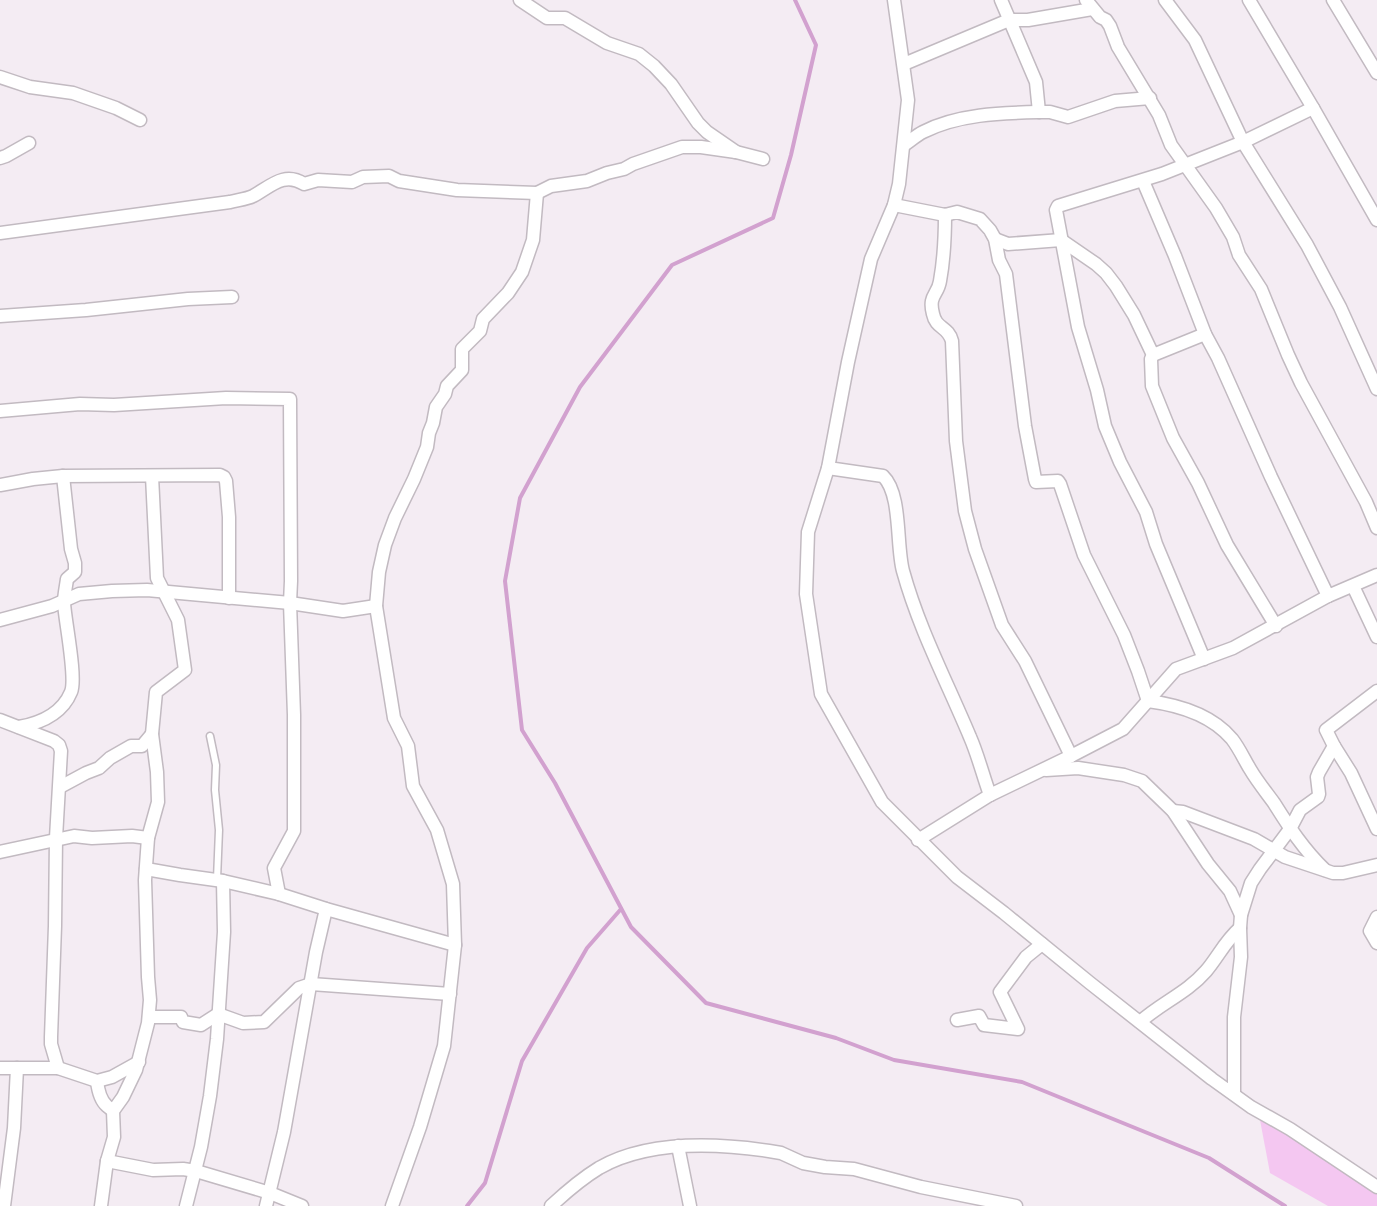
<svg xmlns="http://www.w3.org/2000/svg" width="1377" height="1206" viewBox="0 0 1377 1206" font-family="'Varela Round',sans-serif">
  <style>
    .green { fill: #f4c7f1 }
    .lines { fill: none; stroke-linecap: round; stroke-linejoin: round }
    .stream { stroke: #d2a1cf; stroke-width: 4 }
    .service-casing { stroke: #c2bac1; stroke-width: 9 }
    .minor-casing { stroke: #c2bac1; stroke-width: 15 }
    .service { stroke: #fff; stroke-width: 6 }
    .minor { stroke: #fff; stroke-width: 12 }
  </style>
  <rect width="100%" height="100%" fill="#f4ecf3"/>
  <polygon class="green" points="1260,1120 1291,1127 1377,1183 1377,1206 1328,1206 1270,1173"/>
  <g class="lines">
    <g class="stream">
      <polyline points="795,0 816,45 791,155 773,218 672,265 580,387 520,498 505,581 522,730 555,783 631,927 706,1003 836,1038 894,1060 1022,1082 1209,1158 1285,1206"/>
      <polyline points="467,1206 485,1183 522,1061 587,948 621,909"/>
    </g>
    <defs>
      <polyline id="service" points="210,736 216,765 215,790 219,830 217,879"/>
      <g id="minor">
        <polyline points="520,0 547,18 565,18 607,43 639,54 654,66 671,84 698,123 707,132 736,152 763,159"/>
        <polyline points="894,0 908,100 899,184 894,205 871,259 848,362 828,468 808,532 806,594 821,694 882,802 957,877 1004,913 1090,983 1212,1079 1251,1107 1290,1129 1377,1187"/>
        <polyline points="1001,0 1036,82 1039,112"/>
        <polyline points="1086,0 1100,17 1106,20 1110,26 1118,47 1159,115 1171,145 1216,208 1233,237 1239,255 1261,289 1288,355 1301,383 1366,502 1377,528"/>
        <polyline points="1165,0 1195,40 1243,142 1307,245 1340,307 1377,389"/>
        <polyline points="1249,0 1313,108 1377,220"/>
        <polyline points="1333,0 1377,73"/>
        <polyline points="904,64 1009,20 1028,20 1092,9"/>
        <polyline points="0,77 30,87 73,93 116,108 140,120"/>
        <path d="M904 145C910 141 917 135 923 132 958 114 1001 113 1039 112H1050L1068 117 1115 101 1150 98"/>
        <polyline points="0,158 6,156 29,143"/>
        <polyline points="1143,181 1175,256 1205,334 1218,358 1271,477 1328,596"/>
        <path d="M894 205 945 215 957 212 980 219 990 230 995 239 999 260 1006 274 1025 426 1035 479 1036 482 1058 481 1060 484 1084 555 1124 635 1138 671 1148 701C1179 705 1211 714 1232 739 1239 748 1244 759 1250 769 1257 781 1266 792 1274 803 1289 827 1304 850 1325 870"/>
        <path d="M945 215C945 237 944 259 940 281 938 295 928 295 933 314 936 329 948 326 952 341L956 441 965 511 975 549 1002 625 1025 661 1071 756"/>
        <path d="M0 233 230 202C237 200 247 199 253 196 270 187 284 171 304 184L318 180 352 182 363 177 389 176 399 181 457 190 537 193 551 186 587 181 607 173 624 169 633 164 682 147H701L736 152"/>
        <polyline points="995,239 1008,244 1061,240 1096,264 1106,273 1116,286 1134,315 1153,355"/>
        <polyline points="0,316 86,310 188,299 232,297"/>
        <polyline points="1205,334 1153,355 1151,359 1152,386 1173,438 1198,483 1227,545 1276,626"/>
        <polyline points="0,411 80,404 114,405 226,398 290,399 291,581 290,603 294,715 294,831 274,868 279,894"/>
        <path d="M828 468 883 476C902 494 896 546 903 571 919 629 947 682 970 737 978 755 983 776 990 795"/>
        <polyline points="0,485 33,479 63,476 220,475 224,477 226,481 229,517 229,598"/>
        <polyline points="1353,586 1377,637"/>
        <polyline points="0,620 52,606 79,594 112,591 147,590 290,603 343,611 376,606"/>
        <polyline points="1204,659 1156,544 1146,512 1120,462 1105,426 1097,390 1078,327 1056,210 1058,206 1162,174 1243,142 1313,108"/>
        <polyline points="0,720 54,741 59,745 61,751 56,838 55,926 51,1037 51,1044 58,1068"/>
        <path d="M19 727C41 723 62 714 71 692 77 678 65 621 64 603 64 595 66 587 67 579L75 572V563L71 549 63 476"/>
        <polyline points="1334,746 1351,773 1377,829"/>
        <polyline points="1046,770 1078,768 1124,775 1142,781 1173,811 1208,864 1230,891 1241,915"/>
        <polyline points="60,787 86,773 99,768 110,758 131,746 142,746 152,734"/>
        <polyline points="1173,811 1183,812 1254,839 1285,857 1333,873 1343,873 1377,865"/>
        <polyline points="918,840 990,795 1071,756 1123,729 1176,669 1233,648 1328,596 1377,575"/>
        <polyline points="0,852 74,836 92,838 132,836 148,838"/>
        <polyline points="146,869 180,875 223,881 279,894 326,909 455,945"/>
        <polyline points="1377,917 1370,931 1377,943"/>
        <polyline points="218,1014 243,1023 264,1022 299,988 311,984 450,994"/>
        <polyline points="149,1017 181,1017 183,1022 201,1025 218,1014"/>
        <polyline points="957,1020 979,1016 984,1025 1018,1029 1000,992 1026,957 1042,944"/>
        <path d="M1140 1022C1161 1003 1187 993 1206 971 1218 957 1225 941 1240 928"/>
        <polyline points="0,1068 58,1068 97,1081 112,1077 139,1062"/>
        <path d="M97 1081C98 1090 100 1100 107 1106 109 1108 112 1109 113 1111"/>
        <polyline points="1234,1094 1234,1017 1241,957 1240,928 1241,915 1251,883 1260,869 1290,829 1300,810 1318,797 1319,794 1317,777 1319,772 1334,746 1326,730 1377,691"/>
        <polyline points="678,1146 690,1206"/>
        <polyline points="107,1161 153,1170 183,1169 196,1171 270,1193 302,1206"/>
        <polyline points="4,1206 14,1128 17,1068"/>
        <polyline points="101,1206 107,1161 114,1137 113,1111 123,1097 136,1070 148,1023 150,1000 148,977 145,880 148,838 158,802 157,772 152,734 156,692 185,670 178,620 157,578 152,476"/>
        <polyline points="186,1206 201,1147 210,1096 217,1039 224,932 223,881"/>
        <polyline points="266,1206 284,1132 316,952 326,909"/>
        <polyline points="392,1206 420,1127 444,1046 455,945 453,884 437,830 413,786 408,746 394,718 376,606 379,572 385,545 395,518 414,479 427,447 429,433 433,423 436,407 445,394 447,386 462,370 462,349 480,331 483,319 508,293 522,272 533,240 537,193"/>
        <path d="M551 1206C566 1192 581 1179 599 1168 648 1140 715 1143 769 1151L781 1153 803 1163 825 1167 854 1169 921 1187 1016 1206"/>
      </g>
    </defs>
    <use href="#service" class="service-casing"/>
    <use href="#minor" class="minor-casing"/>
    <use href="#service" class="service"/>
    <use href="#minor" class="minor"/>
  </g>
</svg>
